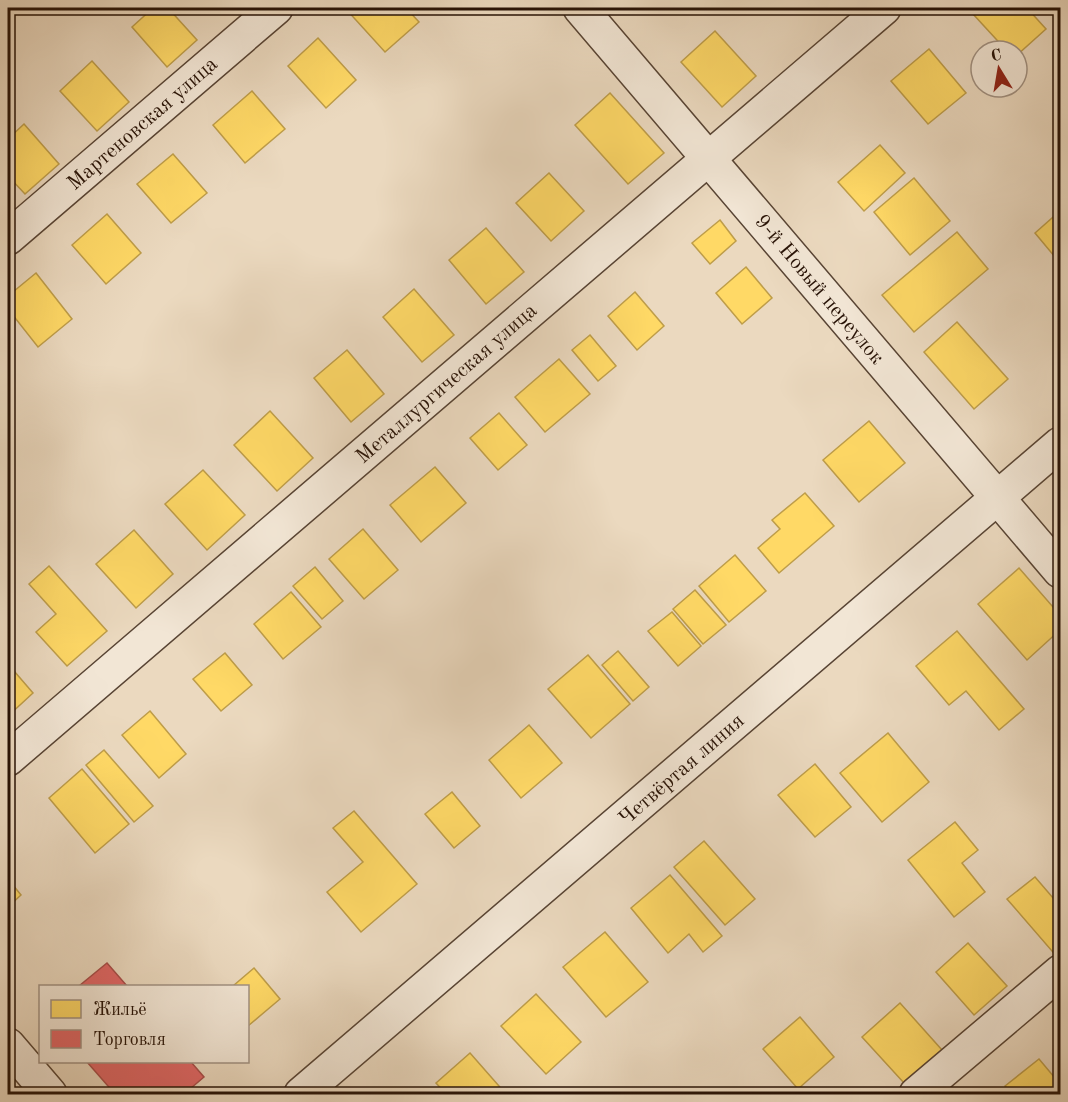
<svg xmlns="http://www.w3.org/2000/svg" width="1068" height="1102" viewBox="0 0 1068 1102" font-family="'Old Standard TT',serif">
  <style>
    .homes { fill: #ffd966; stroke: #be9d49; stroke-width: 1.5 }
    .shops { fill: #e06666; stroke: #a84d49; stroke-width: 1.5 }
    .lines { fill: none; stroke-linecap: round; stroke-linejoin: round }
    .minor-casing { stroke: #584434; stroke-width: 36 }
    .minor { stroke: #f2e6d5; stroke-width: 33 }
    .labels { text-anchor: middle; stroke-width: 6; stroke-linejoin: round; paint-order: stroke }
    .street-label { font-size: 21px; fill: #271206; stroke: #f2e6d5 }
  </style>
  <rect width="100%" height="100%" fill="#ebd9bf"/>
  <filter id="stains"><feTurbulence type="fractalNoise" baseFrequency=".00333" numOctaves="4"/><feColorMatrix values="0 0 0 0 .2 0 0 0 0 .09 0 0 0 0 .02 0 0 0 .5 -.17"/></filter>
  <radialGradient id="worn" r=".72"><stop offset=".6" stop-color="#630" stop-opacity="0"/><stop offset="1" stop-color="#630" stop-opacity=".3"/></radialGradient>
  <g class="homes">
    <polygon points="153,8 168,8 197,40 167,67 132,27"/>
    <polygon points="345,8 406,8 419,22 385,52"/>
    <polygon points="980,8 1027,8 1046,29 1017,55 1017,51 1007,51 973,14"/>
    <polygon points="715,31 756,76 722,107 681,62"/>
    <polygon points="318,38 356,80 326,108 288,66"/>
    <polygon points="929,49 966,93 928,124 891,81"/>
    <polygon points="92,61 129,102 97,131 60,91"/>
    <polygon points="252,91 285,129 245,163 213,125"/>
    <polygon points="610,93 664,153 628,184 575,125"/>
    <polygon points="24,124 59,164 25,194 8,176 8,139"/>
    <polygon points="880,145 905,173 864,211 838,182"/>
    <polygon points="173,154 207,193 171,223 137,184"/>
    <polygon points="549,173 584,211 551,241 516,203"/>
    <polygon points="914,178 950,221 910,255 874,212"/>
    <polygon points="1060,211 1060,263 1035,233"/>
    <polygon points="107,214 141,253 106,284 72,245"/>
    <polygon points="720,220 736,241 710,264 692,243"/>
    <polygon points="486,228 524,272 486,304 449,260"/>
    <polygon points="957,232 988,269 914,332 882,295"/>
    <polygon points="746,267 772,298 742,324 716,293"/>
    <polygon points="36,273 72,319 38,347 8,309 8,296"/>
    <polygon points="414,289 454,335 422,362 383,317"/>
    <polygon points="635,292 664,326 637,350 608,316"/>
    <polygon points="957,322 1008,379 974,409 924,352"/>
    <polygon points="590,335 616,366 598,381 572,350"/>
    <polygon points="347,350 384,394 351,422 314,378"/>
    <polygon points="559,359 590,394 545,432 515,397"/>
    <polygon points="270,411 313,458 277,491 234,445"/>
    <polygon points="499,413 527,445 498,470 470,438"/>
    <polygon points="869,421 905,463 859,502 823,460"/>
    <polygon points="435,467 466,503 421,542 390,505"/>
    <polygon points="203,470 245,515 207,550 165,504"/>
    <polygon points="805,493 834,526 779,573 758,548 780,529 772,520"/>
    <polygon points="363,529 398,570 364,599 329,559"/>
    <polygon points="134,530 173,574 136,608 96,564"/>
    <polygon points="735,555 766,591 729,622 699,586"/>
    <polygon points="49,566 107,631 67,666 36,632 56,614 29,584"/>
    <polygon points="315,567 343,601 322,619 293,586"/>
    <polygon points="1019,568 1060,615 1060,630 1027,660 978,604"/>
    <polygon points="695,590 726,625 703,644 673,609"/>
    <polygon points="291,592 321,627 283,659 254,624"/>
    <polygon points="672,612 701,646 678,666 648,631"/>
    <polygon points="957,631 1024,709 999,730 966,691 949,705 916,666"/>
    <polygon points="618,651 649,687 633,701 602,665"/>
    <polygon points="225,653 252,685 221,711 193,679"/>
    <polygon points="588,655 630,704 591,738 548,689"/>
    <polygon points="8,664 33,693 8,716"/>
    <polygon points="150,711 186,754 159,778 122,735"/>
    <polygon points="529,725 562,763 521,798 489,760"/>
    <polygon points="888,733 929,782 882,822 840,773"/>
    <polygon points="104,750 153,806 134,822 86,765"/>
    <polygon points="815,764 851,807 815,837 778,795"/>
    <polygon points="82,769 129,824 95,853 49,798"/>
    <polygon points="452,792 480,826 454,848 425,814"/>
    <polygon points="354,811 417,884 361,932 327,892 363,862 333,828"/>
    <polygon points="955,822 978,850 962,863 985,892 954,917 908,860"/>
    <polygon points="704,841 755,899 725,925 674,867"/>
    <polygon points="670,875 722,936 703,952 689,934 668,953 631,908"/>
    <polygon points="1035,877 1060,906 1060,956 1058,958 1007,899"/>
    <polygon points="8,879 21,895 8,907"/>
    <polygon points="605,932 648,982 606,1017 563,967"/>
    <polygon points="968,943 1007,986 974,1015 936,972"/>
    <polygon points="254,968 280,999 248,1026 248,986 233,986"/>
    <polygon points="536,994 581,1042 546,1074 501,1026"/>
    <polygon points="900,1003 942,1050 904,1083 862,1037"/>
    <polygon points="800,1017 834,1057 798,1089 763,1049"/>
    <polygon points="470,1053 506,1094 446,1094 436,1083"/>
    <polygon points="1039,1059 1060,1084 1060,1094 1012,1094 1005,1086"/>
  </g>
  <g class="shops">
    <polygon points="107,963 127,986 79,986"/>
    <polygon points="87,1062 191,1062 204,1077 184,1094 115,1094"/>
  </g>
  <g class="lines">
    <defs>
      <g id="minor">
        <polyline points="580,8 1060,571"/>
        <polyline points="8,238 276,8"/>
        <polyline points="8,759 884,8"/>
        <polyline points="8,1045 50,1094"/>
        <polyline points="301,1094 1060,444"/>
        <polyline points="916,1094 1060,972"/>
      </g>
    </defs>
    <use href="#minor" class="minor-casing"/>
    <use href="#minor" class="minor"/>
  </g>
  <g class="labels">
    <g class="street-label">
      <text transform="translate(142 123) rotate(-41)" y="7">Мартеновская улица</text>
      <text transform="translate(820 289) rotate(50)" y="7">9-й Новый переулок</text>
      <text transform="translate(446 383) rotate(-41)" y="7">Металлургическая улица</text>
      <text transform="translate(681 769) rotate(-41)" y="7">Четвёртая линия</text>
    </g>
  </g>
  <rect width="1068" height="1102" fill="none" stroke="#ebd9bf" stroke-width="30"/>
  <rect x="9" y="9" width="1050" height="1084" fill="none" stroke="#271206" stroke-width="3"/>
  <rect x="15" y="15" width="1038" height="1072" fill="none" stroke="#271206" stroke-width="1.5"/>
  <rect x="39" y="985" width="210" height="78" fill="#f2e6d5" stroke="#a19182" stroke-width="1.5"/>
  <rect x="51" y="1000" width="30" height="18" fill="#ffd966" stroke="#a19182" stroke-width="1.5"/>
  <text x="93" y="1015" font-size="18" fill="#271206">Жильё</text>
  <rect x="51" y="1030" width="30" height="18" fill="#e06666" stroke="#a19182" stroke-width="1.5"/>
  <text x="93" y="1045" font-size="18" fill="#271206">Торговля</text>
  <g transform="translate(999 69) rotate(349)"><circle r="28" fill="#f2e6d5" stroke="#a19182" stroke-width="1.5"/>
  <path d="M0-4.5L10 22L0 15L-10 22Z" fill="#8f2418"/>
  <text y="-9" font-size="16" font-weight="bold" text-anchor="middle" fill="#271206">С</text>
  </g>
  <rect width="100%" height="100%" filter="url(#stains)"/>
  <rect width="100%" height="100%" fill="url(#worn)"/>
</svg>
